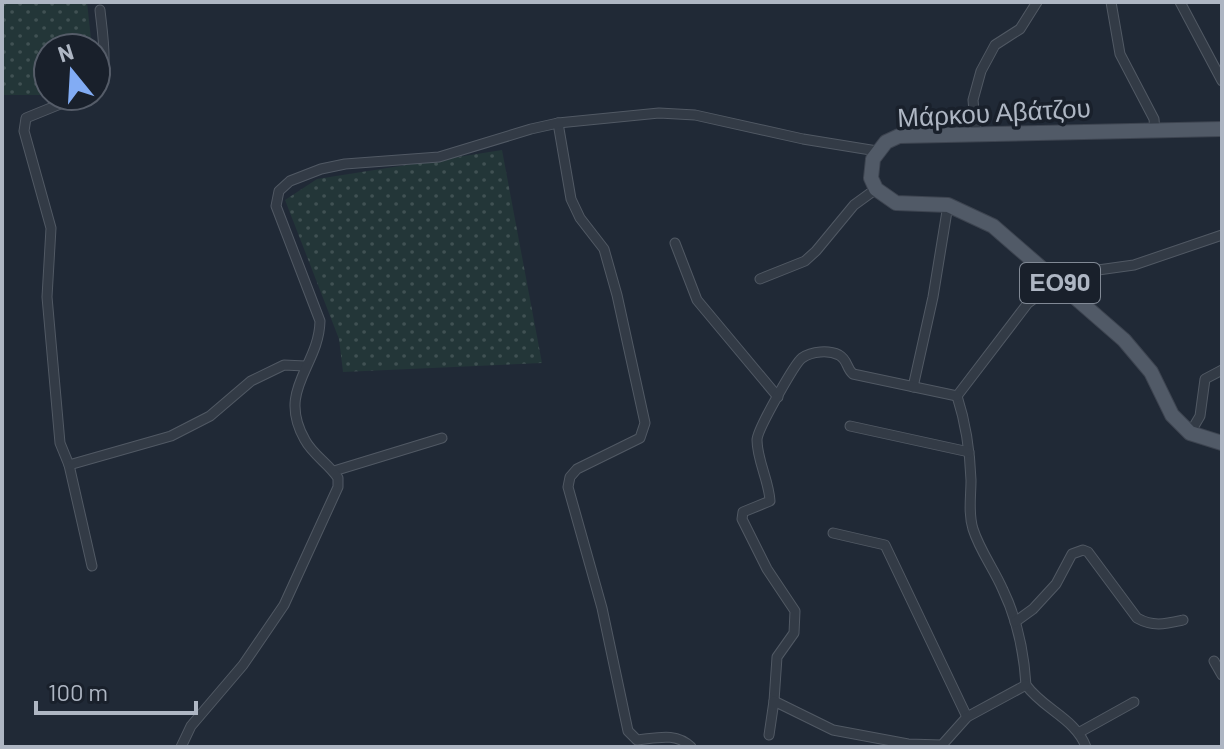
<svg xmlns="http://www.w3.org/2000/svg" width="1224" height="749" viewBox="0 0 1224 749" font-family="Barlow,sans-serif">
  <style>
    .grass { fill: url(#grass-dots) }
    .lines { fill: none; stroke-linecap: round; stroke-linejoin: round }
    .street-casing { stroke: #515964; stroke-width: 11 }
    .primary-casing { stroke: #3d4450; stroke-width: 16 }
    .street { stroke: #333b46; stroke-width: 9 }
    .primary { stroke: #515a67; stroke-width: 14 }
    .labels { text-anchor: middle; stroke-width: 7; stroke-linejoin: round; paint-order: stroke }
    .shield { fill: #19202b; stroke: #818995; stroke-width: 2 }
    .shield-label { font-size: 24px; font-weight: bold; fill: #aeb6c3 }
    .street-label { font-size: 26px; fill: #aeb6c3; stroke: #19202b }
  </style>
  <defs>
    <pattern id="grass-dots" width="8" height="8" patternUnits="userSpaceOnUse" patternTransform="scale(2)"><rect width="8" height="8" fill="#233638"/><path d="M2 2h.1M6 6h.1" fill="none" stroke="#405153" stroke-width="1.8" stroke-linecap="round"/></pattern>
  </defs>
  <rect width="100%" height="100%" fill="#202936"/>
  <g class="grass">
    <polygon points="2,2 87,2 92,48 48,48 48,95 2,95"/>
    <polygon points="502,150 542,363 343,372 339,339 285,200 317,179"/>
  </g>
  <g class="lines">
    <defs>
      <g id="street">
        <polyline points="1111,2 1120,54 1154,119 1155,131"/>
        <polyline points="1180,2 1222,81"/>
        <path d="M96 90C110 76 102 30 100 10"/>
        <polyline points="80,96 26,118 24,131 51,228 47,297 60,443 69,465 92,566"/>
        <path d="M558 123 571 199 580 218 604 249 617 295 645 423 640 438 577 469 570 477 568 487 602 608 628 731 637 740C657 738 676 732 691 747"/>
        <polyline points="976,133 973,100 981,71 995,45 1020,29 1037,2"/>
        <polyline points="675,243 697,300 778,397"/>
        <polyline points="760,279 805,261 816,251 854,205 876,189"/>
        <path d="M1058 281 1028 303 957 396C966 424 970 451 971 480 971 497 968 513 973 529 980 551 994 569 1003 590 1017 619 1024 653 1026 685 1043 709 1076 719 1086 747"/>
        <polyline points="1070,293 1098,270 1134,265 1222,235"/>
        <polyline points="913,387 933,297 948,205"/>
        <polyline points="850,426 969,452"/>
        <polyline points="1190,433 1200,416 1205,379 1222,370"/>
        <polyline points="69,465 171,436 210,416 251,381 284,365 305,366"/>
        <polyline points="334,471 442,438"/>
        <polyline points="833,533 885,545 967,717"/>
        <path d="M1015 622 1033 609 1056 584 1072 554 1083 550 1088 552 1137 618C1153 627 1165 624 1183 620"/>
        <polyline points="1214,661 1222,675"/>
        <path d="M774 701 777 657 794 633 795 611 767 569 742 519 743 512 770 501C769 481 757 460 757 440 757 430 795 363 802 358 812 351 829 350 839 355 848 360 846 368 853 374L957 396"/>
        <polyline points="1080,732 1134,702"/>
        <polyline points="769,735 774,701 833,730 908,744 942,745 967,717 1026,685"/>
        <path d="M181 747 191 726 243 665 284 605 338 487V478C329 464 313 455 305 440 276 389 319 367 320 321L276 206 279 191 290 181 321 169 345 164 439 157 531 129 558 123 659 113 695 115 803 139 877 151"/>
      </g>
      <polyline id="primary" points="1222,129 899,136 886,142 873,159 871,178 876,189 896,203 948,205 993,226 1124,340 1151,372 1172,415 1190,433 1222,443"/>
    </defs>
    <use href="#street" class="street-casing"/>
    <use href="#primary" class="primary-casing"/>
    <use href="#street" class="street"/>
    <use href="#primary" class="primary"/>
  </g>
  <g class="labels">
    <rect class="shield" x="1020" y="263" width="80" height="40" rx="6"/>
    <g class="shield-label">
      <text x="1060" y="291">ΕΟ90</text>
    </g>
    <g class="street-label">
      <text transform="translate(994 113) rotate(-3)" y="9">Μάρκου Αβάτζου</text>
    </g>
  </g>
  <rect width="1224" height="749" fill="none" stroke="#aeb6c3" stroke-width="8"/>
  <g transform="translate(72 72) rotate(342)"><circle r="38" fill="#19202b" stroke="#555c68" stroke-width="2"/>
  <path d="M0-6L14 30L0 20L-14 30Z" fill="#82acf4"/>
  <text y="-12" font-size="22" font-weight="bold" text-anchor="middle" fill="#aeb6c3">N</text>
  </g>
  <path d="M36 701v12h160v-12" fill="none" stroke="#aeb6c3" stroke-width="4"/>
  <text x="48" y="701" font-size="24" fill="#aeb6c3" stroke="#19202b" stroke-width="6" paint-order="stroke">100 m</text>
</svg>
